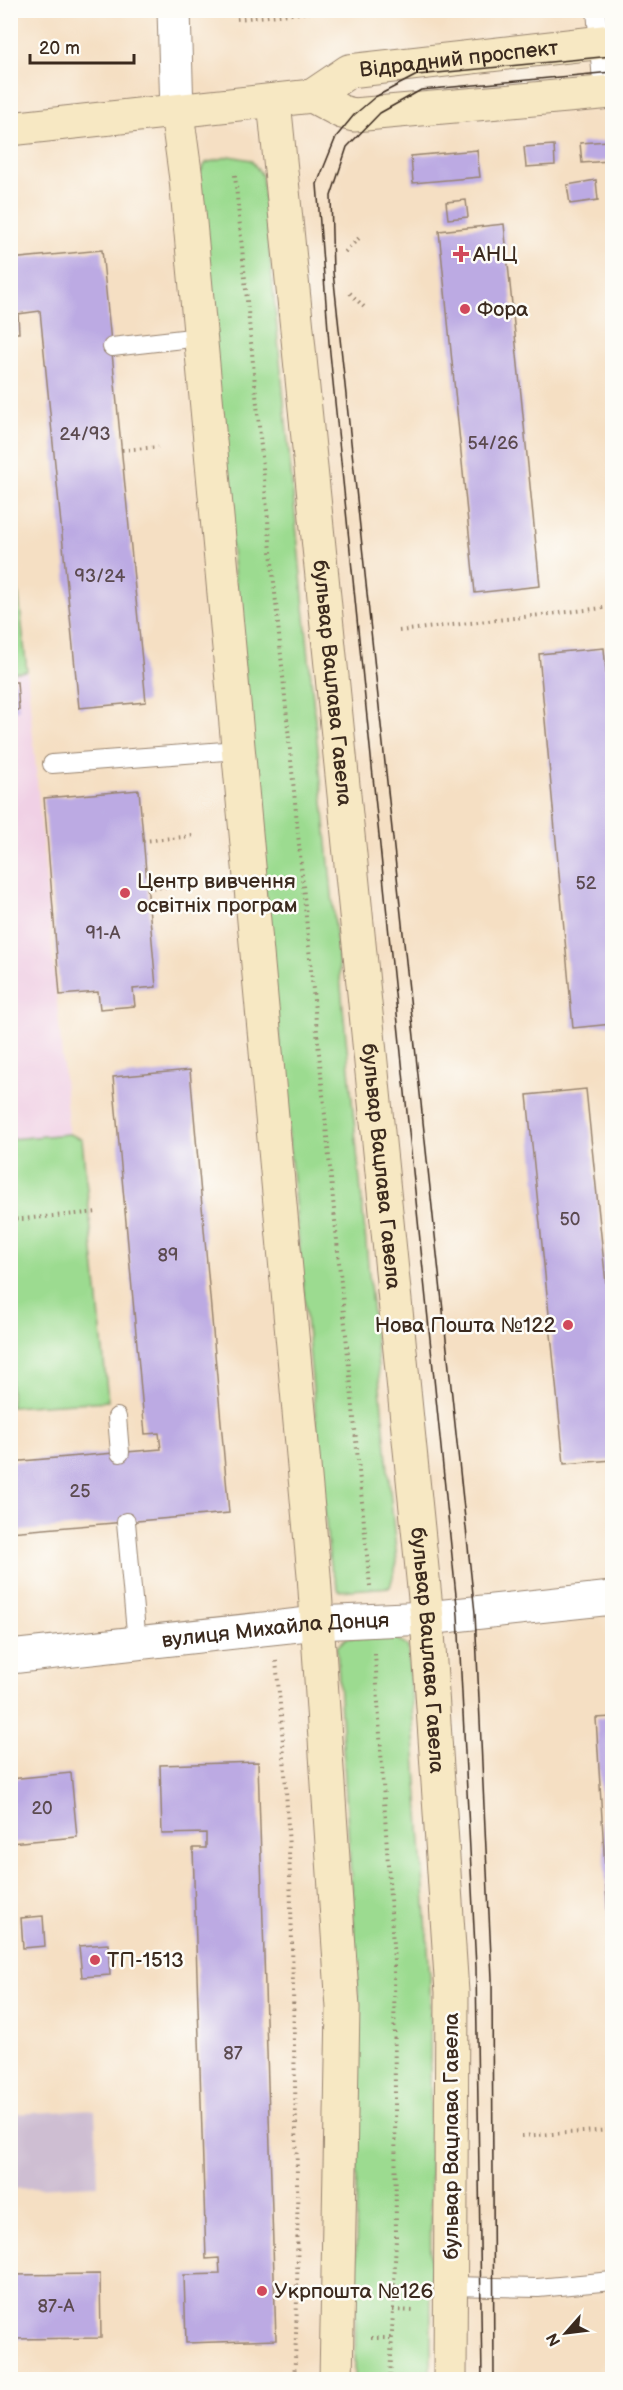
<svg xmlns="http://www.w3.org/2000/svg" width="623" height="2390" viewBox="0 0 623 2390" font-family="'Balsamiq Sans',sans-serif">
  <style>
    .built { fill: #f0d0e5 }
    .industrial { fill: #cebed2 }
    .green { fill: #9cdb90; stroke: #6c8257; stroke-width: 1.5 }
    .building { fill: #bcaae3 }
    .lines { fill: none; stroke-linecap: round; stroke-linejoin: round }
    .service-casing { stroke: #988470; stroke-width: 20 }
    .minor-casing { stroke: #988470; stroke-width: 35 }
    .secondary-casing { stroke: #988470; stroke-width: 35 }
    .path { stroke: #988470; stroke-width: 4; stroke-dasharray: 1.5 4.5; stroke-linecap: butt }
    .service { stroke: #fff; stroke-width: 18 }
    .minor { stroke: #fff; stroke-width: 33 }
    .secondary { stroke: #f7e8c3; stroke-width: 33 }
    .tram { stroke: #3b2a1e; stroke-width: 1.5 }
    .poi-dot { fill: #d1495b; stroke: #fdfcf7; stroke-width: 2 }
    .labels { text-anchor: middle; stroke-width: 5; stroke-linejoin: round; paint-order: stroke }
    .number-label { font-size: 18px; fill: #5b4a4f }
    .street-label { font-size: 21px; fill: #3b2a1e; stroke: #fdfcf7 }
    .poi-label { font-size: 21px; fill: #3b2a1e; stroke: #fdfcf7; text-anchor: start }
  </style>
  <rect width="100%" height="100%" fill="#fdfcf7"/>
  <filter id="ink" filterUnits="userSpaceOnUse"><feTurbulence type="fractalNoise" baseFrequency=".0167" numOctaves="2"/><feDisplacementMap in="SourceGraphic" scale="12" xChannelSelector="R" yChannelSelector="G"/><feConvolveMatrix kernelMatrix="1 2 1 2 8 2 1 2 1" color-interpolation-filters="sRGB"/></filter>
  <filter id="wash" filterUnits="userSpaceOnUse"><feTurbulence type="fractalNoise" baseFrequency=".008" numOctaves="4" result="noise"/><feDisplacementMap in="SourceGraphic" scale="24" xChannelSelector="R" yChannelSelector="G"/><feGaussianBlur stdDeviation="1.35" result="paint"/><feColorMatrix in="noise" values="0 0 0 0 0 0 0 0 0 0 0 0 0 0 0 0 0 1.4 0 .05"/><feComposite in="paint" operator="in"/></filter>
  <g filter="url(#wash)">
    <rect width="100%" height="100%" fill="#f5dfc3"/>
    <polygon class="built" points="27,671 69,1134 11,1139 10,673"/>
    <polygon class="industrial" points="95,2110 98,2185 11,2189 11,2114"/>
    <g class="green">
      <polygon points="230,156 251,160 262,175 397,1562 390,1587 339,1591 330,1565 196,179 206,163"/>
      <polygon points="10,515 27,671 11,673 10,673"/>
      <polygon points="69,1134 82,1139 108,1401 11,1407 11,1139"/>
      <polygon points="346,1638 396,1638 408,1647 430,1978 431,2379 355,2379 358,1995 337,1647"/>
    </g>
    <g id="blocks">
      <g class="building">
        <polygon points="608,141 609,161 582,163 580,143"/>
        <polygon points="554,145 555,165 526,167 524,147"/>
        <polygon points="477,150 480,177 413,183 411,156"/>
        <polygon points="596,180 598,200 570,204 567,185"/>
        <polygon points="466,200 468,217 448,219 446,202"/>
        <polygon points="504,224 540,586 475,593 439,231"/>
        <polygon points="102,250 146,702 79,708 40,311 18,314 19,333 10,333 10,259"/>
        <polygon points="604,648 612,742 612,1024 573,1028 539,654"/>
        <polygon points="10,682 17,682 19,710 10,711"/>
        <polygon points="139,790 156,987 133,989 135,1006 100,1009 98,992 60,995 44,798"/>
        <polygon points="190,1070 229,1513 10,1532 10,1462 161,1449 159,1433 145,1434 113,1077"/>
        <polygon points="586,1089 612,1342 612,1460 564,1464 527,1095"/>
        <polygon points="612,1717 612,1969 611,1969 596,1718"/>
        <polygon points="258,1762 276,2340 186,2343 184,2275 220,2274 219,2258 206,2259 193,1848 206,1848 206,1833 162,1834 160,1765"/>
        <polygon points="71,1773 77,1837 10,1843 10,1779"/>
        <polygon points="43,1916 45,1946 23,1948 21,1918"/>
        <polygon points="108,1944 110,1975 82,1977 79,1946"/>
        <polygon points="100,2274 101,2338 10,2339 10,2275"/>
      </g>
    </g>
  </g>
  <g filter="url(#ink)">
    <use href="#blocks" fill-opacity="0" stroke="#988470" stroke-width="1.5"/>
    <g class="lines">
      <defs>
        <g id="service">
          <polyline points="596,10 603,93"/>
          <polyline points="112,347 200,337"/>
          <polyline points="52,764 238,750"/>
          <polyline points="117,1417 120,1453"/>
          <polyline points="126,1522 137,1643"/>
          <polyline points="450,2286 538,2288 612,2281"/>
        </g>
        <g id="minor">
          <polyline points="174,10 177,113"/>
          <path id="s1" d="M10 1657 317 1623 427 1618 612 1598"/>
        </g>
        <g id="secondary">
          <polyline points="312,96 342,112 354,115 612,92"/>
          <path id="s2" d="M274 101 427 1618 452 1992 450 2380"/>
          <polyline points="177,113 186,179 314,1575 343,2008 336,2380"/>
          <path id="s3" d="M10 129 312 96 349 71 612 41"/>
        </g>
      </defs>
      <use href="#service" class="service-casing"/>
      <use href="#minor" class="minor-casing"/>
      <use href="#secondary" class="secondary-casing"/>
      <g class="path">
        <polyline points="237,19 332,10"/>
        <polyline points="235,175 370,1586"/>
        <polyline points="345,252 359,238"/>
        <polyline points="350,293 366,309"/>
        <polyline points="122,450 158,447"/>
        <polyline points="399,631 612,607"/>
        <polyline points="143,841 193,836"/>
        <polyline points="147,888 198,885"/>
        <polyline points="10,1220 99,1212"/>
        <polyline points="375,1654 394,1962 396,2238 390,2380"/>
        <path d="M276 1661C289 1790 292 1918 294 2047 297 2158 300 2269 294 2380"/>
        <polyline points="522,2136 612,2130"/>
        <polyline points="393,2310 415,2311"/>
        <polyline points="371,2338 392,2338"/>
      </g>
      <use href="#service" class="service"/>
      <use href="#minor" class="minor"/>
      <use href="#secondary" class="secondary"/>
      <g class="tram">
        <polyline points="482,2380 476,1967 458,1615 329,343 317,184 336,137 354,115 375,97 417,75 612,56"/>
        <polyline points="494,2380 492,1978 475,1613 333,272 331,196 347,147 380,113 421,90 612,72"/>
      </g>
    </g>
  </g>
  <g class="poi-dot">
    <path d="M458 245h6v6h6v6h-6v6h-6v-6h-6v-6h6z"/>
    <circle cx="465" cy="309" r="6"/>
    <circle cx="125" cy="893" r="6"/>
    <circle cx="568" cy="1325" r="6"/>
    <circle cx="95" cy="1960" r="6"/>
    <circle cx="262" cy="2291" r="6"/>
  </g>
  <g class="labels">
    <g class="number-label">
      <text x="85" y="440">24/93</text>
      <text x="493" y="449">54/26</text>
      <text x="100" y="582">93/24</text>
      <text x="586" y="889">52</text>
      <text x="103" y="939">91-А</text>
      <text x="570" y="1225">50</text>
      <text x="168" y="1261">89</text>
      <text x="80" y="1497">25</text>
      <text x="42" y="1814">20</text>
      <text x="233" y="2059">87</text>
      <text x="56" y="2312">87-А</text>
    </g>
    <g class="street-label">
      <text dy="7" stroke="none"><textPath href="#s3" startOffset="459">Відрадний проспект</textPath></text>
      <text dy="7" stroke="none"><textPath href="#s2" startOffset="585">бульвар Вацлава Гавела</textPath></text>
      <text dy="7" stroke="none"><textPath href="#s2" startOffset="1071">бульвар Вацлава Гавела</textPath></text>
      <text dy="7" stroke="none"><textPath href="#s1" startOffset="267">вулиця Михайла Донця</textPath></text>
      <text dy="7" stroke="none"><textPath href="#s2" startOffset="1557">бульвар Вацлава Гавела</textPath></text>
      <text transform="translate(451 2136) rotate(-90)" y="7">бульвар Вацлава Гавела</text>
    </g>
    <g class="poi-label">
      <text x="473" y="261">АНЦ</text>
      <text x="477" y="316">Фора</text>
      <text x="137" y="888">Центр вивчення<tspan x="137" dy="24">освітніх програм</tspan></text>
      <text x="556" y="1332" text-anchor="end">Нова Пошта №122</text>
      <text x="107" y="1967">ТП-1513</text>
      <text x="274" y="2298">Укрпошта №126</text>
    </g>
  </g>
  <rect width="623" height="2390" fill="none" stroke="#fdfcf7" stroke-width="36"/>
  <g transform="translate(566 2333) rotate(242)" stroke="#fdfcf7" stroke-width="4.5" paint-order="stroke">
  <path d="M0-4.5L10 22L0 15L-10 22Z" fill="#3b2a1e"/>
  <text y="-9" font-size="16" font-weight="bold" text-anchor="middle" fill="#3b2a1e">N</text>
  </g>
  <path d="M30 54v9h104v-9" fill="none" stroke="#3b2a1e" stroke-width="3"/>
  <text x="39" y="54" font-size="18" fill="#3b2a1e" stroke="#fdfcf7" stroke-width="4.5" paint-order="stroke">20 m</text>
</svg>
